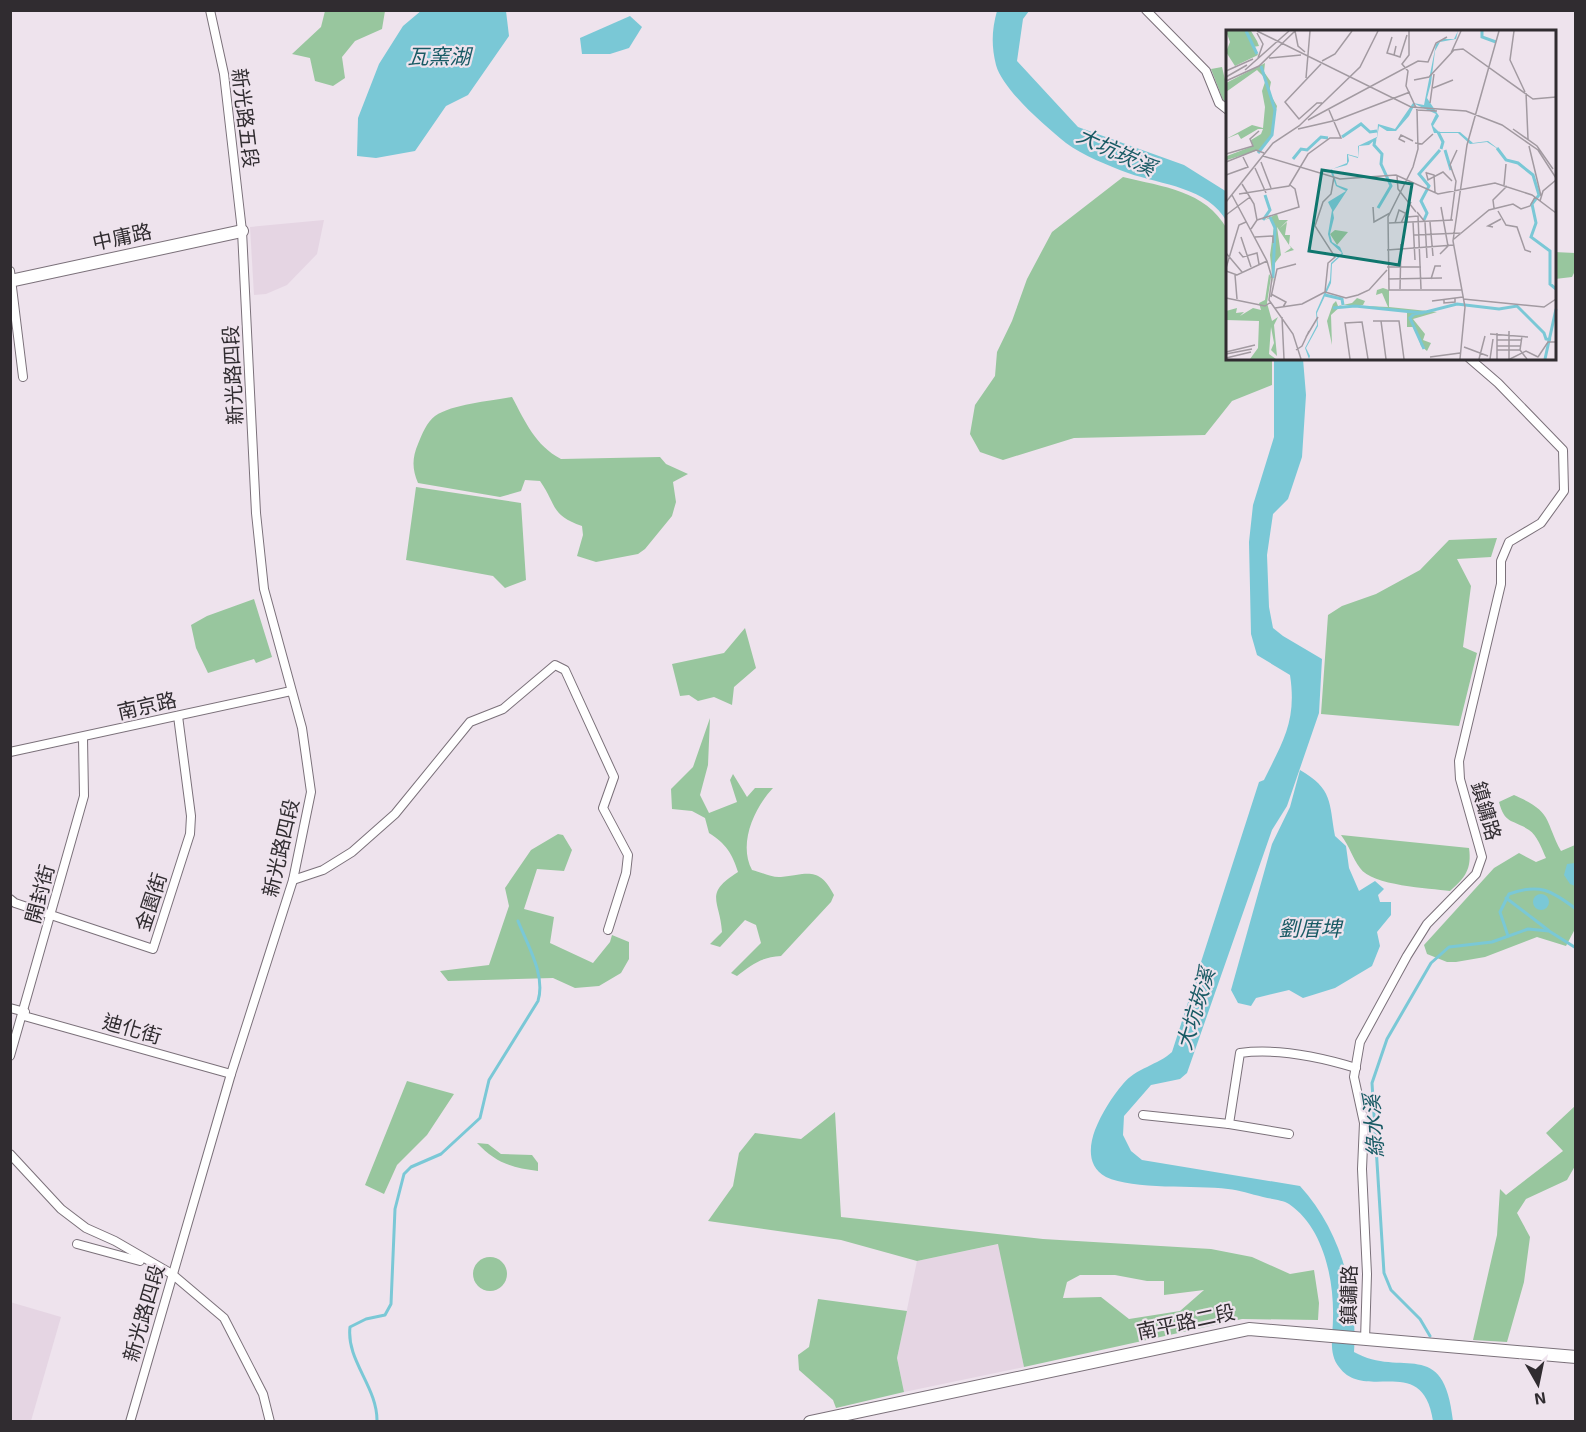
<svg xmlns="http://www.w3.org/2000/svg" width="1586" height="1432" viewBox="0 0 1586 1432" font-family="'Exo 2','Noto Sans TC',sans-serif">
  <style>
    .built { fill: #e5d5e3 }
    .green { fill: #98c69e; fill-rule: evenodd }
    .water { fill: #7ac8d6 }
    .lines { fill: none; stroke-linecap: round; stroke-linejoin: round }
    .stream { stroke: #7ac8d6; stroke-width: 3 }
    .street-casing { stroke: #7b717a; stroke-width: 10 }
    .secondary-casing { stroke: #7b717a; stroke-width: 14 }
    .street { stroke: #fff; stroke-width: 8 }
    .secondary { stroke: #fff; stroke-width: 12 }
    .labels { text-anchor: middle; stroke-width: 4.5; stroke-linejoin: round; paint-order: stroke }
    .street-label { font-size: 20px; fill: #302c30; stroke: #eee3ed }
    .water-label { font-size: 21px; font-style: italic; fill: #185a64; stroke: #eee3ed }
    .inset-river { fill: none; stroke: #7ac8d6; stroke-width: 3 }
    .inset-road { fill: none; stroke: #a29aa1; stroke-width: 1.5 }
    .view { fill: #0f766e; fill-opacity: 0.15; stroke: #0f766e; stroke-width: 3 }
    .inset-edge { fill: none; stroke: #302c30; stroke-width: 3 }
  </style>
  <rect width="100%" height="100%" fill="#eee3ed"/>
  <g class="built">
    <polygon points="324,220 317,254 287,285 266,294 254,295 250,227"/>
    <polygon points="999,1244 1024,1367 904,1392 897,1358 917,1261"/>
    <polygon points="10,1302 61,1317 31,1421 11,1421"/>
  </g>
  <g class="green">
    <polygon points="325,11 385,11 382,29 355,41 342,57 345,78 333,86 315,81 310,58 292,54 321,27"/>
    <polygon points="1222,67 1227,88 1227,103 1223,100 1211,69"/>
    <path d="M1123 177C1163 187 1205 190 1227 229L1228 358 1272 359V385L1232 401 1205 435 1074 438 1003 460 980 452 970 434 975 405 995 376 997 352 1012 321 1027 279 1052 232Z"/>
    <polygon points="1554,252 1575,253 1575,271 1572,277 1555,279"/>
    <path d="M512 397C526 423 535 445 561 459L660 457 666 464 688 474 673 482 676 502 672 516 645 549 638 554 596 562 577 556 583 535 582 526C550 515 557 505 540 481L525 480 521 491 500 497 418 483C412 469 412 458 418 444 422 434 427 422 435 416 453 404 491 401 512 397Z"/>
    <polygon points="416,487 521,503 526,580 505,588 493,576 406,560"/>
    <polygon points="1497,538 1491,557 1457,559 1471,586 1463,647 1477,653 1459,726 1321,714 1328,615 1342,606 1376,594 1420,570 1449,540"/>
    <polygon points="254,599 272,657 256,663 254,659 208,673 196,648 191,625 207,616"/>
    <polygon points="745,628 756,668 734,687 732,705 714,697 698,701 689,695 680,696 672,664 724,653"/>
    <path d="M710 718 708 765 700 795 709 813 737 802 730 780 733 774 747 797 755 788H773C754 808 738 844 752 870 761 872 772 878 781 877 808 874 819 866 834 895L831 902 781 956C762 957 752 964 737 976L731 973 761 943 756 925 745 920 720 947 710 944 722 932C720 900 703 894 738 872 732 853 726 844 709 833L705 818 692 811 672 809 671 789 693 767Z"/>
    <path d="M1514 795C1553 812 1544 819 1561 851L1575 845V929L1566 946 1537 937 1485 957 1456 962H1447L1427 954 1424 945 1494 868 1519 853 1536 862 1546 858C1542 849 1537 835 1529 830 1513 819 1505 825 1499 802Z"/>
    <polygon points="558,834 563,835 572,850 564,871 537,869 524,909 554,917 550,943 593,963 610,942 612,935 629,942 629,959 621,973 599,986 575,988 553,978 448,981 440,971 489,965 509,906 505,888 531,850"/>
    <path d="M1341 835 1469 848C1472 869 1465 878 1450 891 1429 888 1372 886 1360 868 1352 857 1350 847 1341 835Z"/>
    <polygon points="407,1081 454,1094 427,1135 397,1165 384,1194 365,1185"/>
    <polygon points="1575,1106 1575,1166 1567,1180 1526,1199 1517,1213 1530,1237 1524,1282 1507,1342 1473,1340 1497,1235 1500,1189 1506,1195 1563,1151 1546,1133"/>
    <path d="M835 1112 841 1217 1043 1239 1211 1249 1252 1257 1290 1274 1314 1270 1319 1303 1318 1320 1242 1319 1024 1367 998 1244 917 1261 841 1240 708 1221 733 1186 739 1153 755 1133 801 1139ZM1080 1275H1115L1147 1281H1164V1295L1204 1290 1180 1311 1129 1319 1101 1297 1063 1298 1067 1282Z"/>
    <path d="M477 1143 488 1144 501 1154 532 1155 538 1163V1171C511 1168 495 1162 477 1143Z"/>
    <circle cx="490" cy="1274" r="17"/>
    <polygon points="818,1299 907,1311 897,1358 904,1392 836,1408 833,1400 799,1370 798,1355 809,1347"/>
  </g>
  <g class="water">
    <polygon points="422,10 506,11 509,36 468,95 446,106 415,151 376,158 357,156 358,118 379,64 403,26"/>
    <path d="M997 11H1029L1023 19 1017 61 1078 127 1184 165 1227 192V222C1208 187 1162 185 1128 173 1109 166 1082 155 1066 143 1045 126 1003 90 996 65 991 45 992 29 997 11Z"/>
    <polygon points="630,16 642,27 629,48 610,54 582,54 580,38"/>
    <path d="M1274 359H1303L1306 395 1302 457 1288 499 1273 514 1267 555 1269 607 1273 628 1283 636 1322 659 1319 713 1287 806 1272 830 1187 1073 1180 1079 1151 1085 1124 1116 1123 1135 1131 1151 1142 1160 1300 1186C1340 1229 1358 1294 1354 1352 1402 1379 1444 1335 1453 1421H1433C1423 1352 1365 1403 1339 1367 1328 1353 1333 1335 1333 1318 1334 1280 1324 1228 1289 1204 1283 1200 1271 1199 1263 1197 1251 1194 1239 1190 1228 1189 1196 1185 1133 1190 1106 1177 1087 1167 1089 1146 1095 1130 1102 1113 1111 1098 1123 1084 1136 1068 1158 1065 1172 1052L1259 782 1264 780C1283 741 1297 721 1290 675L1257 655 1251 634 1249 542 1253 505 1274 437Z"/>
    <path d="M1300 770C1333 789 1329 802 1335 836L1346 846 1349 868 1359 891 1375 881 1384 889 1378 895 1380 902H1391V915L1377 932 1380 946 1372 966 1335 988 1303 998 1289 990 1256 998 1251 1006 1238 1003 1231 990 1272 844 1290 807Z"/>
    <polygon points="1575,863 1576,863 1575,886 1570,884 1564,875 1567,864"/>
    <circle cx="1541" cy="902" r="8"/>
  </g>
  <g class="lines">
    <g class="stream">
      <polyline points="1506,898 1548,930"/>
      <path d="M1508 936 1500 912 1509 894C1539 883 1551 890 1576 909"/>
      <polyline points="1430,1336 1420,1319 1391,1290 1384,1273 1372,1083 1387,1039 1431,963 1449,947 1492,942 1528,929 1549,931 1576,948"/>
      <path d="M377 1422C378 1387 346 1361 350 1327L366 1319 385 1315 391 1304 395 1209 404 1174 411 1167 441 1154 480 1118 489 1080 538 1001C546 975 527 944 518 921"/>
    </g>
    <defs>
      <g id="street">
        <polyline points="1146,10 1206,71 1219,103 1228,110"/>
        <polyline points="10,271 23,377"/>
        <polyline points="10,752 291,691"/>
        <polyline points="293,880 323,870 352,852 395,814 470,722 503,709 555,665 565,670 614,777 603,808 628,855 626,873 608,930"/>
        <polyline points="10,899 15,903 153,949 190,834 191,816 178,716"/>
        <polyline points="10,1008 25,1012"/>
        <polyline points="24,1016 231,1074"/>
        <polyline points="10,1056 84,796 83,738"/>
        <polyline points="1143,1115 1229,1124"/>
        <path d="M1289 1134 1229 1124 1240 1053C1278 1048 1320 1057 1356 1068"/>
        <polyline points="10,1154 61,1209 86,1228 115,1241 172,1274 224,1318 263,1394 270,1422"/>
        <polyline points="77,1244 140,1261"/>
        <polyline points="1365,1340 1367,1274 1362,1169 1364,1123 1354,1077 1360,1042 1407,956 1427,924 1476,874 1482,857 1460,779 1459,761 1501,584 1501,561 1509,542 1541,523 1564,491 1563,450 1498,383 1469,358"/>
        <polyline points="130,1422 231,1074 293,880 311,792 302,728 264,589 256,513 242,231 224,74 210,10"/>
      </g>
      <g id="secondary">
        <polyline points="10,281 242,231"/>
        <polyline points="810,1422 1249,1329 1576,1357"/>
      </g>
    </defs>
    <use href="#street" class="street-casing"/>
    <use href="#secondary" class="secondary-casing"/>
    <use href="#street" class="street"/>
    <use href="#secondary" class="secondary"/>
  </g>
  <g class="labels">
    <g class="street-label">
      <text transform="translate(245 118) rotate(83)" y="7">新光路五段</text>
      <text transform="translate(122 237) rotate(-12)" y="7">中庸路</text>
      <text transform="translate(233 375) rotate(-93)" y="7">新光路四段</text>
      <text transform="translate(147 706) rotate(-13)" y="7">南京路</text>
      <text transform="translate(1486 811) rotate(74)" y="7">鎮鏞路</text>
      <text transform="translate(281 848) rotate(-77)" y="7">新光路四段</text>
      <text transform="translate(40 894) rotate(-75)" y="7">開封街</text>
      <text transform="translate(151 902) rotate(-72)" y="7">金園街</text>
      <text transform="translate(132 1029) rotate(16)" y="7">迪化街</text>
      <text transform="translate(1349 1295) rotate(-89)" y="7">鎮鏞路</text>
      <text transform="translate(144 1313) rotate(-74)" y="7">新光路四段</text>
      <text transform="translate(1186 1322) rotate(-12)" y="7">南平路二段</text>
    </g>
    <g class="water-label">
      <text x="439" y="64">瓦窯湖</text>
      <text transform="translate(1116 152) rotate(25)" y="7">大坑崁溪</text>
      <text x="1310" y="936">劉厝埤</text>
      <text transform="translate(1196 1009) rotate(-73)" y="7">大坑崁溪</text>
      <text transform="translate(1374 1126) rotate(-94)" y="7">綠水溪</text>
    </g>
  </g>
  <g transform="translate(1226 30)">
    <rect width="330" height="330" fill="#eee3ed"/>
    <path d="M0 1H25L31 11 33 16 27 17 32 25 9 36 0 22 4 12ZM39 33 38 42 45 52 43 62 51 76 45 105 36 119 1 130V126L27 116 25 110 35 104 37 99H32L15 109 12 104 0 109 26 95 37 98 39 77 36 61 40 49 31 40 0 62V53ZM51 184 53 190H62L54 198 61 192 59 205H64L63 215 68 220 58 223 65 218 51 197 55 225 49 233 47 253 44 225 48 197 45 188 38 190ZM109 200 122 202 111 215 104 204ZM43 244 45 247 41 273 46 291 52 287 48 295 51 326 45 320 48 313 45 297 43 324 50 329H24L32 318 33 291 0 290V281L11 278 10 283 18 282 14 286 27 278 35 280 33 273 39 270ZM157 258 163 260V277L211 282 187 289 199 304 197 310 205 313 201 321 195 316 189 297H181V282L139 276 162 277 156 263 150 265 151 260ZM131 268 139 271 137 275H116L105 285 106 315 101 291 107 274 110 271 112 276 126 273Z" fill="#98c69e"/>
    <path d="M232 1 230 9 214 12 209 21 205 53 201 68 213 86 207 96 213 102H234L247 113 262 111 275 121 261 112 244 114 232 103H208L205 94 210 84 189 74 183 86 170 101H161L153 96 151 108 143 115 133 116 132 128 122 125 123 131 121 135 106 139 111 155 122 159 107 182 108 188 104 204 106 212 114 217 117 224 106 234 105 253 91 283 92 296 80 318 84 326 83 329 79 318 91 295 90 282 104 250 105 233 116 223 104 212 102 204 106 180 102 172 120 161 110 156 104 140 121 133V124L132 127V116L151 107 152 94 169 99 187 73 198 75 210 14 218 9H228Z" fill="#7ac8d6"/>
    <path class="inset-river" d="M20 1 31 24M256 1V7L270 12M212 102 217 112 215 119M116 107 135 94 144 102 151 101M149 109 148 115 156 124 155 134 165 156 152 178M271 118 280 130 292 133 307 145 313 165 306 174 310 193 305 207 324 221V254L330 259M219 120 225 140M32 123 46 105 49 80 35 36M67 129 75 119 81 120 95 107 102 108M44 187 49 198 47 248M37 190 44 180 39 165M198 190 201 183 195 171 203 156 193 144 214 120M99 265 116 269 117 275M107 278 129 276 196 283 231 274 273 279 291 276 318 303 320 309 325 310M198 319 184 288 188 284 205 281M319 329 330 279"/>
    <path class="inset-road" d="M31 1 185 77 240 81 276 95 312 120 330 148M69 1 72 16 79 22M183 1V25L176 34 182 41 180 56 191 80 192 119 187 137 162 187 163 260H236M288 1 284 30 299 62M31 3 37 14 32 28M166 7 161 23 168 25 170 16M225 23 235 1M168 25 174 27 181 5M43 28 75 25M96 31 109 24 126 1M95 34 59 72 73 89 91 73H96M19 40 63 1M0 41 27 29M0 47 21 35M80 48 84 1M188 50 203 47 228 20 237 19 307 69 330 67M0 51 33 36 69 1M207 58 227 50M300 63 302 109M204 73 208 44M190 80 211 81M82 90 192 31 202 32 210 13 221 7M72 99 111 90 184 62M287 99 311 116 327 139M179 112 173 109 175 105 187 111M189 113 196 114 207 104M303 116 315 166M0 124 27 116 24 109 33 101M37 126 114 149 170 145 212 164 269 153 306 165 330 183M0 132 30 120 38 123M35 132 45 158M29 138 40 163M200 142 202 150 217 142 226 151M201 143 208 145 209 162M0 145 22 137 17 127M171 146 172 159 190 182M16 154 28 174 31 190 25 199M278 155 280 134M13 164 63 156 82 124 104 108H115L103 80M6 165 41 231 46 248 43 270 67 304 75 329M314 171 317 161 330 150M0 172 47 113 73 96 134 37 152 1M147 177 148 192 164 183M268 178 267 170 281 156M272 181 280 195 291 197 299 220 305 222M191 182 199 192 201 228M0 185 24 167M181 187 192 186 195 259M31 190 73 177 69 159 64 155M225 190 230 151 224 135 231 120M187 192 189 230M204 192 207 226M163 193 227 190M169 193 173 180 181 184V192M175 193 185 172M267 197 262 196 275 189M187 205 236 203M15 207 25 237M29 207 47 206V213M228 209 263 180 287 174 295 179 304 176 309 167M161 220 228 215M13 222 17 227 31 223 33 234M0 223 16 242M214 224 222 216 215 177M161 237H195M0 238 13 195 20 192M0 241 11 245 41 231M9 245 11 269M162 249 216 248M205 249 209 236H215M174 259 175 214M99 262 102 233 109 227 89 196 97 172 105 164 108 147M99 262 120 268 132 265 143 260 161 240M45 264 60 272 57 277M45 267 51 239 70 234M0 268 39 276 45 272M218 269V273L229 272V268M237 269 318 277 330 269M206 271 237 267M49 278 76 274 99 262M56 287 58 329M147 291H173L178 329M155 291 160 329M283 301V329M264 304 302 307M296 306 294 320 301 329M80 307 92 287M271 310H295M271 316H295M238 317 262 326M70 320 76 316 83 301M271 320H294M0 322 29 315M0 324 26 319M204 327 234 323M312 327 322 312H330M0 328 25 322M124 329 119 293 136 292 142 329M234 329 239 277 227 211 241 115 273 1M253 329 259 306M264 329 267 309M271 329V303M284 329 300 321 312 327"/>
    <path class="view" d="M96 140 186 154 173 235 83 221Z"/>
    <rect width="330" height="330" class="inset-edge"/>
  </g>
  <rect width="1586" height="1432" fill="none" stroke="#302c30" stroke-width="24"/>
  <g transform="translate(1538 1384) rotate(171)" stroke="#eee3ed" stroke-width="4.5" paint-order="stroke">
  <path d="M0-4.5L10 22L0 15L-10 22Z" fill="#302c30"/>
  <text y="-9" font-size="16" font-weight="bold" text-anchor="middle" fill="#302c30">N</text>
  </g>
</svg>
